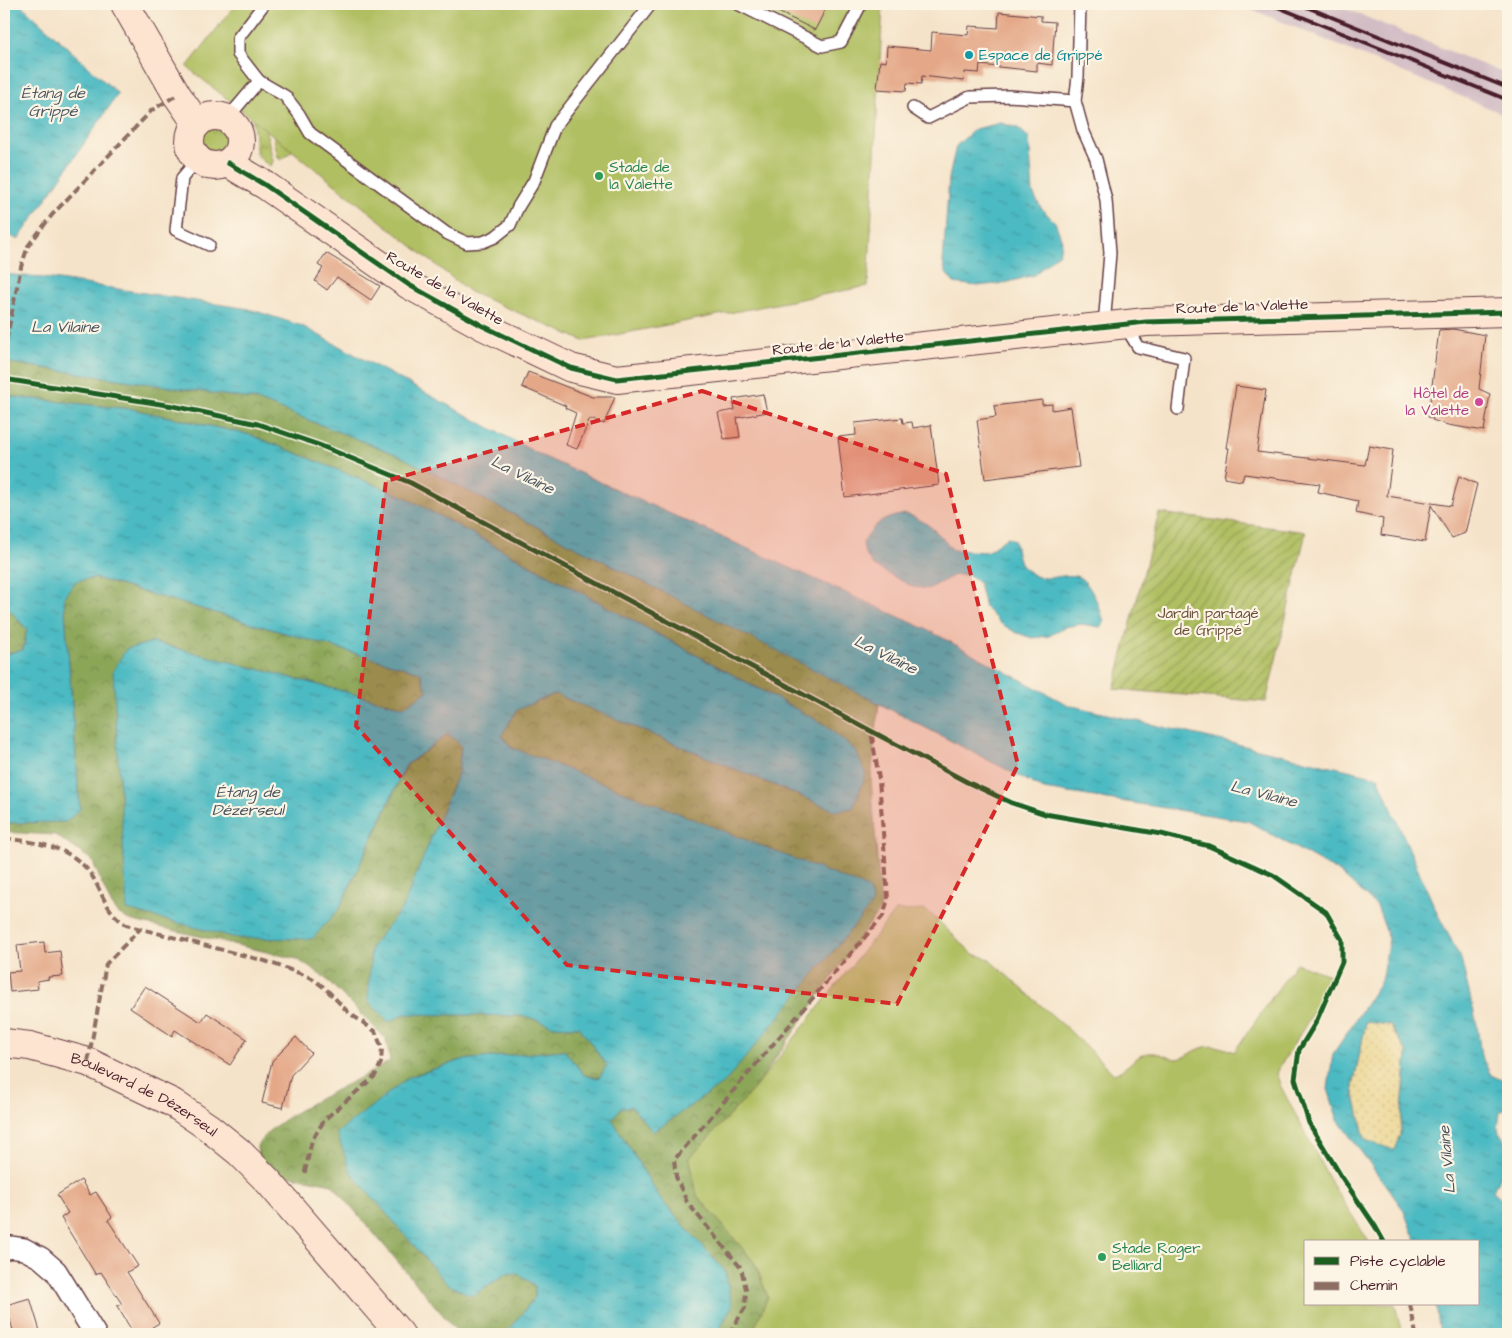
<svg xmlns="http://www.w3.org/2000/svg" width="1512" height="1338" viewBox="0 0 1512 1338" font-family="'Architects Daughter',sans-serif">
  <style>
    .railway { fill: #d2bdc5 }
    .grass { fill: url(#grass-tufts); stroke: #7d6f46 }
    .forest { fill: url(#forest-crowns); stroke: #6b6242 }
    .sand { fill: url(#sand-dots); stroke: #9c7c64 }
    .garden { fill: url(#garden-furrows); stroke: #7d6f46 }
    .pitch { fill: #b0bf62; stroke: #7d6f46 }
    .water { fill: url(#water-ripples); stroke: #4a6c76; fill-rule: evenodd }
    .building { fill: #e4a888 }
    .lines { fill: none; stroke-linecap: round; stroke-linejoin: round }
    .lane-casing { stroke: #643c43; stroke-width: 14 }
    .street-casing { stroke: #643c43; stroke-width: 24 }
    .secondary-casing { stroke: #643c43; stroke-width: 30 }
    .lane { stroke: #fff; stroke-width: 11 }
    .street { stroke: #fff; stroke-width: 21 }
    .secondary { stroke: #fde4d1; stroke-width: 28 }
    .rail { stroke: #4a1f2b; stroke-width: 4 }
    .quiet { stroke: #8d6e63; stroke-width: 4; stroke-dasharray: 8 4; stroke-linecap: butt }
    .cycleway-casing { stroke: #fcf5e5; stroke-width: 8 }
    .cycleway { stroke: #1b5e20; stroke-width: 5 }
    .marked { fill: #d62828; fill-opacity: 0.2; stroke: #d62828; stroke-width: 4; stroke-dasharray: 10 6; stroke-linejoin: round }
    .culture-dot { fill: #0f9aa8; stroke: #fcf5e5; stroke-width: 2 }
    .leisure-dot { fill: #2e9e5b; stroke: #fcf5e5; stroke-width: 2 }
    .hotel-dot { fill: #d1479c; stroke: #fcf5e5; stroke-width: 2 }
    .labels { text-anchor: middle; stroke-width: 4.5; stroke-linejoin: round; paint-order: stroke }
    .culture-label { font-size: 15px; fill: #0d838f; stroke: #fcf5e5; text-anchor: start }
    .leisure-label { font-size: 15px; fill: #27864d; stroke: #fcf5e5; text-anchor: start }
    .street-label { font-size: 15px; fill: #4a1f2b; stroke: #fcf5e5 }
    .hotel-label { font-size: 15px; fill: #b23c85; stroke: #fcf5e5; text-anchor: end }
    .park-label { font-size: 15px; fill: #694f3c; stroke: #fcf5e5 }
    .water-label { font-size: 16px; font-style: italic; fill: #4a5560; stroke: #fcf5e5 }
  </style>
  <defs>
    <pattern id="grass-tufts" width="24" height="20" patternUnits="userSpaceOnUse" patternTransform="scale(1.25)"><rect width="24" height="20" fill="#b0bf62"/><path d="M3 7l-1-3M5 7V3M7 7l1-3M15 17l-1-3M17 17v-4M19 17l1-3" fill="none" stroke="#919b51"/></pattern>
    <pattern id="forest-crowns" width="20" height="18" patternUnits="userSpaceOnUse" patternTransform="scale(1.25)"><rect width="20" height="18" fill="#8ca658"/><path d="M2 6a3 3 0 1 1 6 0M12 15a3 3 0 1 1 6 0" fill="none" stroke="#748749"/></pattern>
    <pattern id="sand-dots" width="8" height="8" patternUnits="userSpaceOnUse" patternTransform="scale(1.25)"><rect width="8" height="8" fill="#eeda9e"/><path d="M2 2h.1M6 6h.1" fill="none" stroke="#cebb88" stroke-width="1.8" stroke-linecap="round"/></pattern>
    <pattern id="garden-furrows" width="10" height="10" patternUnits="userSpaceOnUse" patternTransform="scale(1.25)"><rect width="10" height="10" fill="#b0bf62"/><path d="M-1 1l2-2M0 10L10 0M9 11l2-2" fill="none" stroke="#919b51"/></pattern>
    <pattern id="water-ripples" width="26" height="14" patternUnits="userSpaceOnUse" patternTransform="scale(1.25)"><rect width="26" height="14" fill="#4bbac2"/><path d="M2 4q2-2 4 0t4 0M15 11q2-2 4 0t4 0" fill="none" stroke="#40979e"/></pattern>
  </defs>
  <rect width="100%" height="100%" fill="#fcf5e5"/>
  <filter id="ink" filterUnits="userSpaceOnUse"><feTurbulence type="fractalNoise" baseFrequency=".02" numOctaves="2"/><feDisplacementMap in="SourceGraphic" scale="10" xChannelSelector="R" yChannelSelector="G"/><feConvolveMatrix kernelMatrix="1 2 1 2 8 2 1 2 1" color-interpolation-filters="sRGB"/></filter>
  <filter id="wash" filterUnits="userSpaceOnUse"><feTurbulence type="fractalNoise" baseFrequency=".0096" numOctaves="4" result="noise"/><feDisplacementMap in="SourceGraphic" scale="20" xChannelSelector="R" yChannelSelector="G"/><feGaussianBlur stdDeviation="1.12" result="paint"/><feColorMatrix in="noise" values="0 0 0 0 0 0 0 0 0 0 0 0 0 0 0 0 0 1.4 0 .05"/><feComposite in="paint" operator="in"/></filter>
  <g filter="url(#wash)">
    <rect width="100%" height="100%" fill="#f5e3c9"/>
    <polygon class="railway" points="1239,4 1334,4 1508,75 1508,116"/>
    <g class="grass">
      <path d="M253 116 265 126 273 161 271 166C256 158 257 155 255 140 255 131 252 125 253 116Z"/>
      <polygon points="274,122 292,151 281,160 278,158 271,124"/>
      <circle cx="215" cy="143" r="17"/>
    </g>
    <g class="forest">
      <polygon points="4,362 257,400 398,455 879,703 871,779 881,908 753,1090 690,1158 697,1195 755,1263 768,1298 752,1334 717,1334 732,1306 725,1271 661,1200 612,1119 620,1109 631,1106 511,747 502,735 517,710 555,694 836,811 824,724 403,496 251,435 132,409 4,396"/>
      <path d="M95 578 420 672 427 691 404 707 153 642 126 649 339 909 407 765 448 734 461 745 458 772 403 908 371 947 389 1022 404 1014 525 1016 554 1026 579 1027 607 1065 599 1078 584 1075 564 1050 462 1060 409 1077 473 1296 506 1274 519 1273 535 1287V1297L506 1334H459L332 1184 271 1172 258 1156 257 1146C261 1141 265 1135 269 1131 305 1102 351 1085 390 1061L386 1039 325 978 297 959 129 920 118 913 110 902 92 860 55 835 4 832V823L66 822 80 809 64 598 75 581Z"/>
      <polygon points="4,610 10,610 27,630 23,650 4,654"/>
    </g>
    <polygon class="sand" points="1366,1021 1390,1025 1407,1053 1400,1135 1394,1151 1365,1140 1353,1087"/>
    <polygon class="garden" points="1159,513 1306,532 1266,702 1114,689"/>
    <g class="pitch">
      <polygon points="236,4 883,4 868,286 584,341 470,292 187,67"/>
      <path d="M924 910 930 913 973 954 987 958 1069 1030 1114 1074C1125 1070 1132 1060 1142 1055 1155 1049 1164 1057 1176 1059 1184 1059 1190 1053 1197 1050 1210 1043 1222 1047 1234 1052L1296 963 1332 976 1324 995 1276 1073 1281 1087 1332 1184 1369 1242H1306V1304H1395L1402 1334H752L768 1297 755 1263 697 1195 690 1158 753 1090 895 911Z"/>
    </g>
    <g class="water">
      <polygon points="4,4 20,4 118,94 18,240 4,232"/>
      <polygon points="1001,123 1018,128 1029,138 1033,193 1041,208 1055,222 1062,241 1059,253 1034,275 1005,283 977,286 954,283 946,273 943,263 949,178 956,146 975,129"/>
      <path d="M4 274 52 279 249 309 302 326 540 455 928 630 1068 705 1378 777 1437 913 1461 959 1477 1025 1481 1056 1491 1075 1508 1083V1110L1500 1111 1498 1130 1508 1146 1506 1162 1493 1191 1508 1204V1334H1440L1436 1304H1478V1242H1416L1403 1209 1338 1120 1328 1089 1333 1054 1381 981 1389 939 1377 906 1340 873 1248 821 1044 789 398 455 257 400 4 362ZM1366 1022 1390 1025 1407 1053 1400 1135 1394 1150 1365 1140 1353 1087Z"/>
      <polygon points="4,396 132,409 251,435 403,496 824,724 856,751 866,774 853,808 836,811 555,694 517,710 502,735 511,747 868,888 873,903 725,1082 653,1132 631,1106 620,1109 612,1119 661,1200 725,1271 732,1306 717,1334 506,1334 535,1297 535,1286 518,1273 506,1274 473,1296 447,1284 350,1171 337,1133 409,1077 462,1060 564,1050 584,1075 599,1078 607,1065 579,1027 554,1026 525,1016 404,1014 389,1022 368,1001 371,947 403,907 458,772 461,745 448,734 406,765 339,909 312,939 237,938 127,910 113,671 126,649 153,642 404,707 427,691 420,672 95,578 76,581 64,598 80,809 66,822 4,823 4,654 23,650 27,630 10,610 4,610"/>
      <path d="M906 514C929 522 937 532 953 550L987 552 1008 537 1014 540C1016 547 1017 556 1020 563 1021 566 1025 569 1028 571 1045 588 1068 567 1083 580 1092 588 1101 610 1104 622L1100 627 1081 624 1065 627 1049 636 1032 638 1015 632 1000 623 985 607 979 583 969 575H955L928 589 913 587 874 566 865 554 863 543C875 522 883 518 906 514Z"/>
    </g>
    <g id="blocks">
      <g class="building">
        <polygon points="762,4 828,4 815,30"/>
        <polygon points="999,12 1041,16 1041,21 1055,22 1052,65 1037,63 1037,71 980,65 979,73 965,72 964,81 922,76 921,84 907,83 906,91 877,89 880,61 886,62 887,46 931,50 932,32 968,35 969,26 998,28"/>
        <polygon points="326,253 380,286 371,300 337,277 327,290 315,281 323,268 318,265"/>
        <polygon points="1453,329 1485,335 1479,389 1490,394 1484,431 1448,425 1432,420 1433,418 1428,417 1439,330"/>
        <polygon points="528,372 593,397 615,397 604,424 590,419 577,449 566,445 576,413 565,408 566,406 522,387"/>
        <polygon points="1236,386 1266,390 1257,452 1365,465 1369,446 1393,450 1387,496 1451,506 1459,476 1477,484 1465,533 1452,538 1431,505 1425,542 1381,535 1383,519 1356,513 1358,501 1318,492 1320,484 1244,474 1242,481 1224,478 1229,448 1226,448"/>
        <polygon points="763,394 767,412 737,418 740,437 724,439 718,413 735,410 733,399"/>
        <polygon points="1042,400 1042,405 1052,404 1052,410 1071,407 1079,467 985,479 977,420 996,417 994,406"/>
        <polygon points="902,418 903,423 912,422 913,428 931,425 939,485 845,497 838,437 856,435 855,423"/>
        <polygon points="44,942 45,953 60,951 63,976 48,977 49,979 37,981 38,989 10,992 8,972 20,971 17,945"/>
        <polygon points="145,986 201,1022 207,1013 247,1039 230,1065 175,1030 172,1036 130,1008"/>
        <polygon points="296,1037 311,1053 291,1075 283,1108 262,1103 272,1061"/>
        <polygon points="81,1180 90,1195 96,1192 112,1217 108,1220 138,1266 127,1272 159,1323 141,1334 134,1334 117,1306 122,1304 101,1272 96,1275 61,1218 68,1213 57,1195"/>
        <polygon points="30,1298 40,1331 30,1334 14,1334 6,1305"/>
      </g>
    </g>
  </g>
  <g filter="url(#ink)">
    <use href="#blocks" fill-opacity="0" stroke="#643c43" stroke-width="1"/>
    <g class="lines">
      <defs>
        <g id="lane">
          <polyline points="738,4 822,46 841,42 861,4"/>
          <polyline points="1080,4 1078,77 1075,101 1083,130 1096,159 1106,200 1110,253 1104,326"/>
          <polyline points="259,81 238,54 238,38 264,4"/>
          <polyline points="913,108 928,118 970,97 1009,96 1075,101"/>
          <polyline points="226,119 237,107 259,81 285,96 299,114 310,133 446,233 467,243 483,242 495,237 510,225 518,207 534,181 555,126 651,4"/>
          <polyline points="198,159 182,178 176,230 209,245"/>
          <polyline points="1124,324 1138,347 1184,358 1178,409"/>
        </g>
        <polyline id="street" points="4,1249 10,1247 24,1249 41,1258 56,1271 95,1334"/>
        <g id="secondary">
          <polyline points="125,4 177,95 197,124"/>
          <circle cx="215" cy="141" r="25"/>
          <polyline points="228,163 265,185 409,285 483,326 571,368 617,379 1146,322 1508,312"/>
          <path id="s1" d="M4 1043 30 1046 88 1062 173 1103 208 1127 239 1152 268 1181 400 1334"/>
        </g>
      </defs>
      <use href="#lane" class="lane-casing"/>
      <use href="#street" class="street-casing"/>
      <use href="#secondary" class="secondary-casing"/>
      <use href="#lane" class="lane"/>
      <use href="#street" class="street"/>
      <use href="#secondary" class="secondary"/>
      <g class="rail">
        <polyline points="1270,4 1508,100"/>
        <polyline points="1299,4 1508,88"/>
      </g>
      <g class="quiet">
        <polyline points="4,352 21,267 28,246 52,215 152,110 177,95"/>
        <path d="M4 838C39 843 76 846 95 881 105 901 108 912 126 925L265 961 310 977 325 988 349 1013 375 1031 382 1048 381 1063 375 1076 325 1119 312 1140 304 1176"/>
        <polyline points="88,1062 106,964 140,929"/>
        <polyline points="1410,1304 1416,1334"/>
        <polyline points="729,1334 745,1308 746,1289 741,1268 687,1202 676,1177 674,1160 883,916 888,899 879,779 871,731"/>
      </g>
      <defs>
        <g id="cycleway">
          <polyline points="228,163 265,185 409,285 483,326 571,368 617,379 1146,322 1508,312"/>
          <polyline points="4,379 173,406 258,424 319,445 411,483 871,731 967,782 1012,803 1045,814 1161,834 1209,846 1273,875 1326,912 1342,940 1342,962 1316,1022 1299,1050 1295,1079 1309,1123 1341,1176 1375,1226 1384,1242"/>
        </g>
      </defs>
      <use href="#cycleway" class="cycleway-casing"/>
      <use href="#cycleway" class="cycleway"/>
    </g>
  </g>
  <path class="marked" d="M702 391 946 474 1018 765 897 1004 567 965 356 726 386 481Z"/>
  <circle class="culture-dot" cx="969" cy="55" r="5"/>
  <g class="leisure-dot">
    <circle cx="599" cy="176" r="5"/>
    <circle cx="1102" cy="1257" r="5"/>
  </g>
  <circle class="hotel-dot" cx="1479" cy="402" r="5"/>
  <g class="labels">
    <g class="culture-label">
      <text x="979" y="60">Espace de Grippé</text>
    </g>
    <g class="leisure-label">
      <text x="609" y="172">Stade de<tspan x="609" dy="17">la Valette</tspan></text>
      <text x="1112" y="1253">Stade Roger<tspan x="1112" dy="17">Belliard</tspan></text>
    </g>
    <g class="street-label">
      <text transform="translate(445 288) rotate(30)" y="5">Route de la Valette</text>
      <text transform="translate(1242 306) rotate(-2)" y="5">Route de la Valette</text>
      <text transform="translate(838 343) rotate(-6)" y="5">Route de la Valette</text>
      <text dy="5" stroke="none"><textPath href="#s1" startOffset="151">Boulevard de Dézerseul</textPath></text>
    </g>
    <g class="hotel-label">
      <text x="1469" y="398">Hôtel de<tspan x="1469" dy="17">la Valette</tspan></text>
    </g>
    <g class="park-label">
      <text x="1208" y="618">Jardin partagé<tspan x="1208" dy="17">de Grippé</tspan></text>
    </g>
    <g class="water-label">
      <text x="53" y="98">Étang de<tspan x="53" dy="18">Grippé</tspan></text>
      <text x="65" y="332">La Vilaine</text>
      <text transform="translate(523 474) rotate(26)" y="6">La Vilaine</text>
      <text transform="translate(886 654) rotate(26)" y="6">La Vilaine</text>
      <text x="248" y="797">Étang de<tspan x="248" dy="18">Dézerseul</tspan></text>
      <text transform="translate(1264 793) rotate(14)" y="6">La Vilaine</text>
      <text transform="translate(1446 1160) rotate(-95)" y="6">La Vilaine</text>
    </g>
  </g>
  <rect width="1512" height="1338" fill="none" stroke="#fcf5e5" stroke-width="20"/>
  <rect x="1304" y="1240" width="175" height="65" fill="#fcf5e5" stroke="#b59f9b"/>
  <rect x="1314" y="1257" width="25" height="8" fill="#1b5e20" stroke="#b59f9b"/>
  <text x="1350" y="1266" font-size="15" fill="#4a1f2b">Piste cyclable</text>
  <rect x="1314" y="1282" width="25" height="8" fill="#8d6e63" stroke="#b59f9b"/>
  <text x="1350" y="1290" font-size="15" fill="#4a1f2b">Chemin</text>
</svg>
